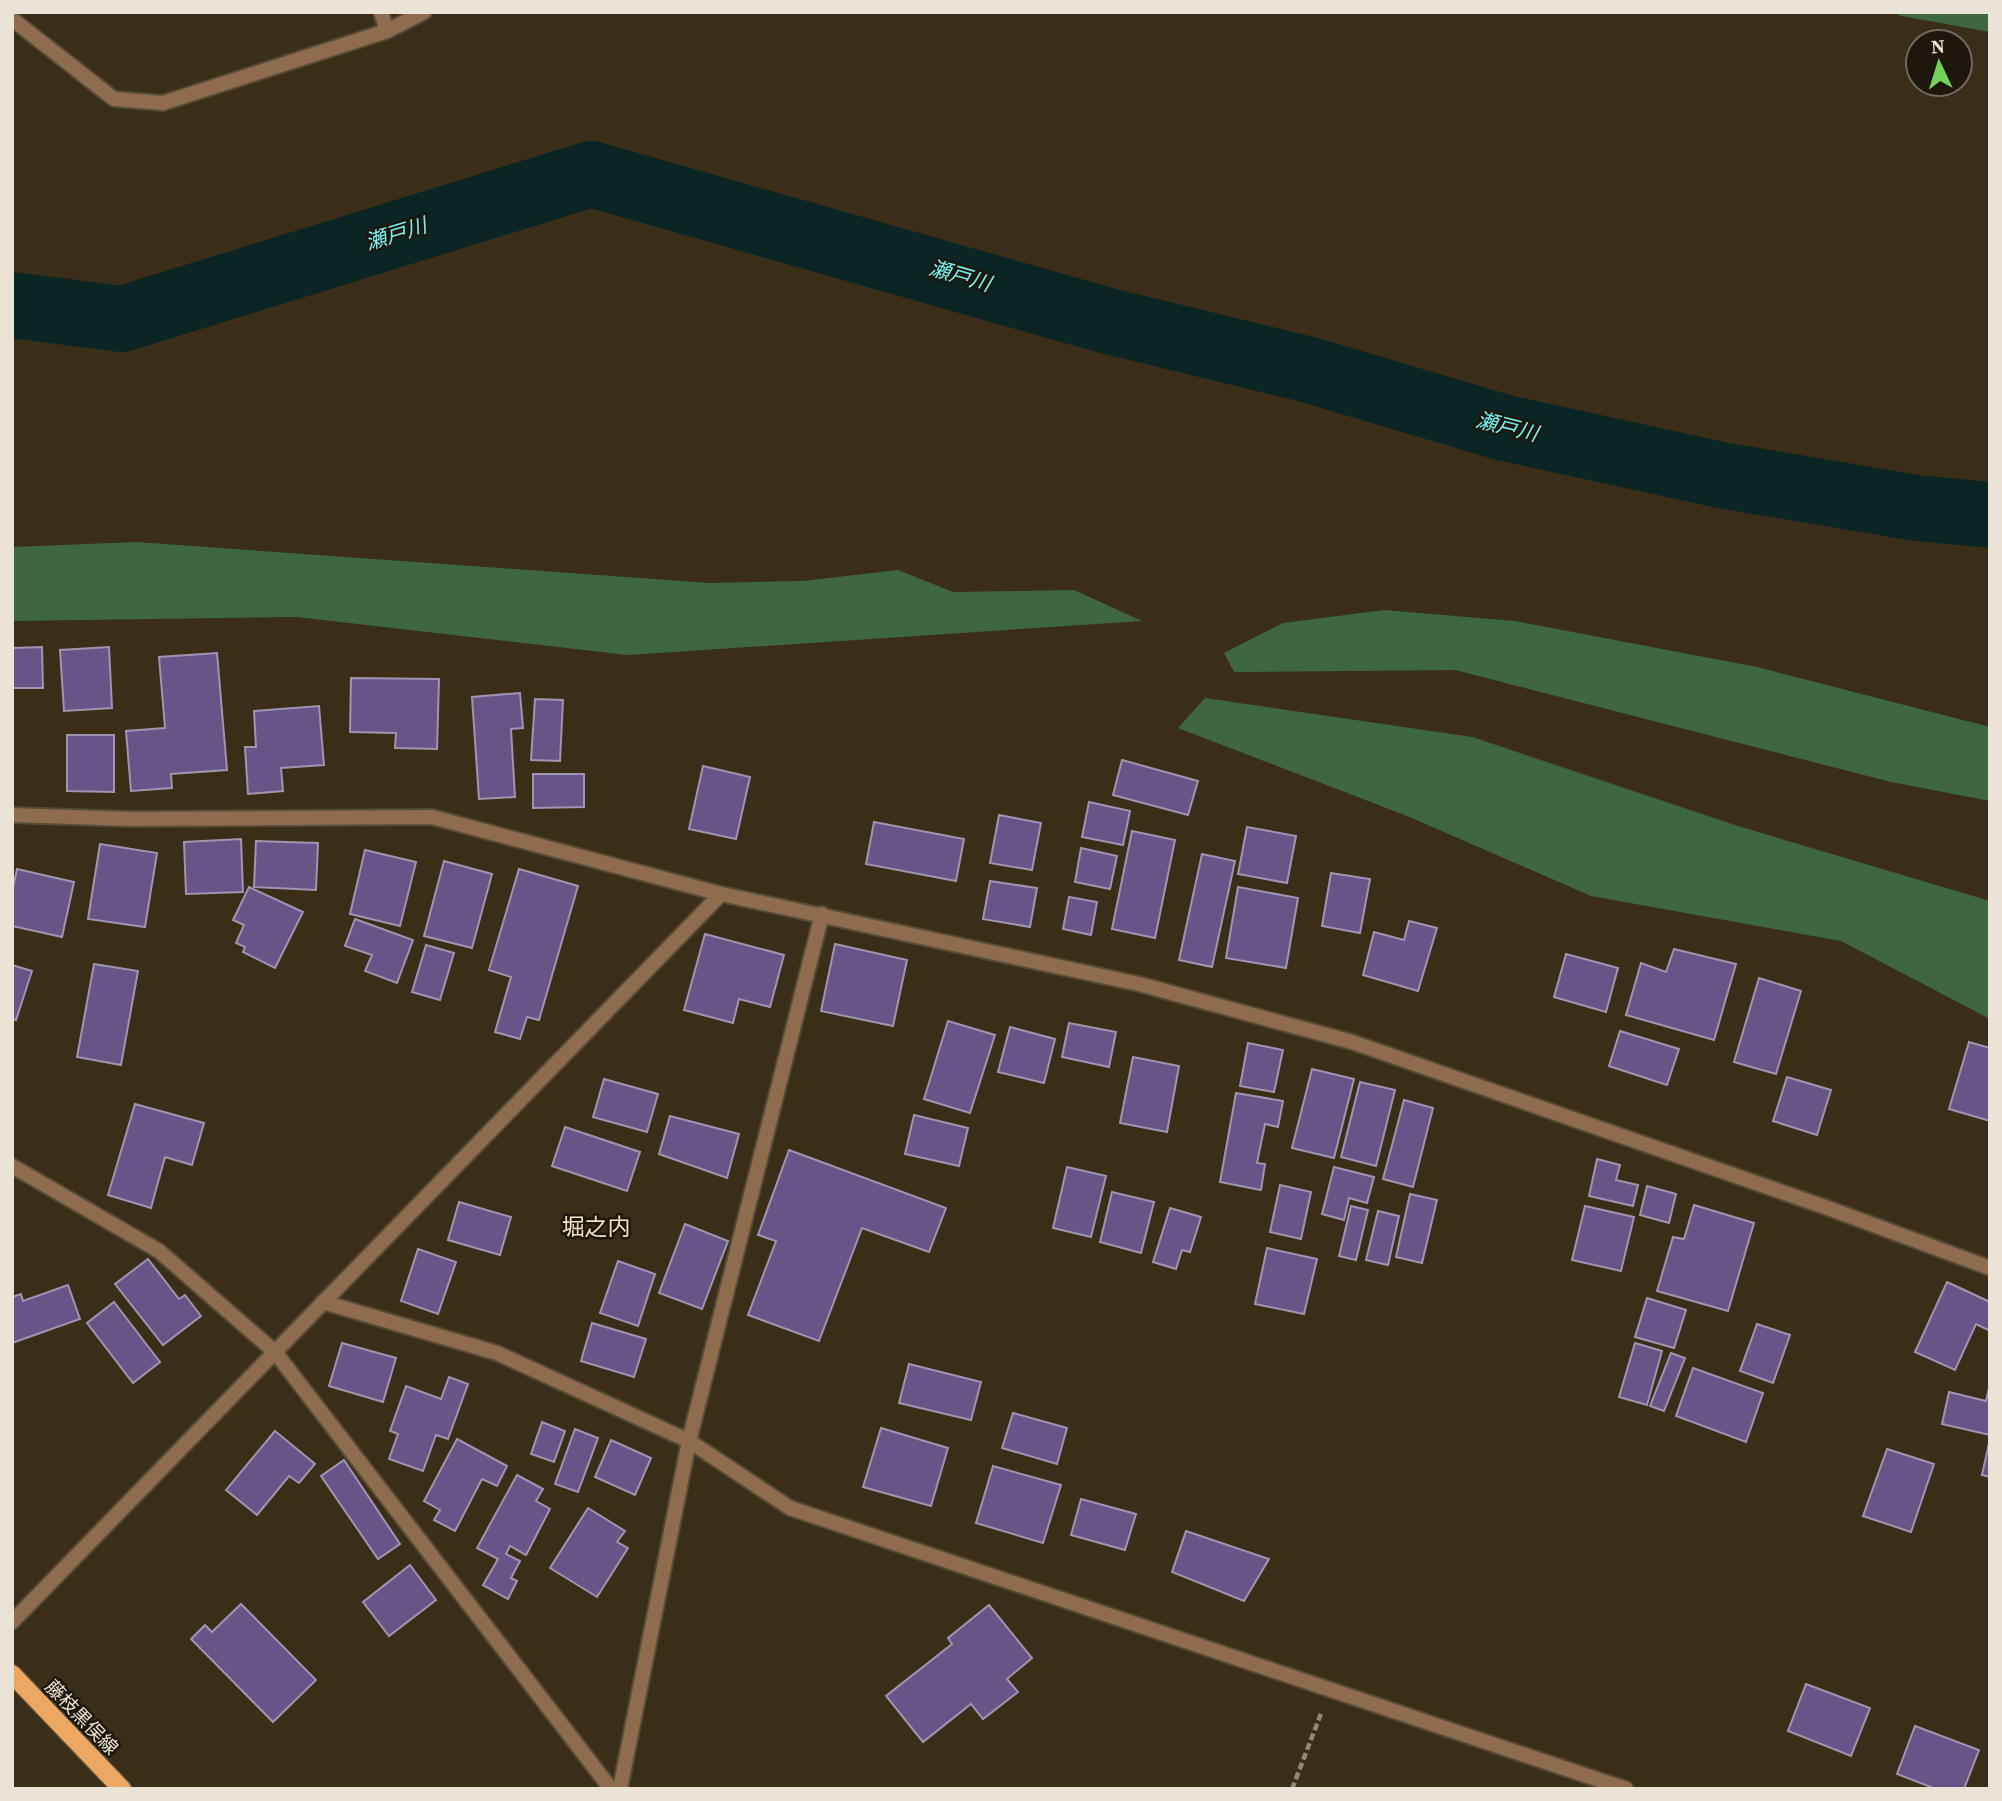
<svg xmlns="http://www.w3.org/2000/svg" width="2002" height="1801" viewBox="0 0 2002 1801" font-family="'Source Serif 4','Noto Sans JP',serif">
  <style>
    .forest { fill: #3e673e }
    .lines { fill: none; stroke-linecap: round; stroke-linejoin: round }
    .river { stroke: #0b2525; stroke-width: 66 }
    .building { fill: #685587; stroke: #9e95b0; stroke-width: 2 }
    .street-casing { stroke: #564b36; stroke-width: 18 }
    .primary-casing { stroke: #564b36; stroke-width: 21 }
    .path { stroke: #928877; stroke-width: 4.5; stroke-dasharray: 7 3.5; stroke-linecap: butt }
    .street { stroke: #8e6c4d; stroke-width: 14 }
    .primary { stroke: #eca762; stroke-width: 18 }
    .labels { text-anchor: middle; stroke-width: 5; stroke-linejoin: round; paint-order: stroke }
    .street-label { font-size: 19px; fill: #ebe3d6; stroke: #1d170e }
    .water-label { font-size: 21px; font-style: italic; fill: #77f1f1; stroke: #1d170e }
    .quarter-label { font-size: 23px; fill: #f2e2c7; stroke: #1d170e }
  </style>
  <rect width="100%" height="100%" fill="#3a2e18"/>
  <g class="forest">
    <polygon points="1893,12 1990,12 1990,32 1901,16"/>
    <polygon points="136,542 709,583 803,581 898,570 953,592 1074,590 1142,621 628,655 297,617 12,621 12,547"/>
    <polygon points="1384,610 1515,621 1757,667 1990,727 1990,801 1891,782 1455,670 1234,672 1224,653 1283,623"/>
    <polygon points="1205,698 1472,737 1738,826 1990,901 1990,1019 1841,941 1591,896 1407,816 1178,728"/>
  </g>
  <g class="lines">
    <polyline class="river" points="12,305 122,319 591,174 1108,321 1306,369 1505,428 1721,475 1917,508 1990,515"/>
  </g>
  <g class="building">
    <polygon points="42,647 43,688 12,688 12,648"/>
    <polygon points="109,647 112,708 64,711 60,650"/>
    <polygon points="217,653 227,770 171,774 172,788 131,791 126,731 165,728 159,657"/>
    <polygon points="351,678 439,679 437,749 395,748 396,733 350,732"/>
    <polygon points="520,693 523,728 511,729 515,797 479,799 472,697"/>
    <polygon points="535,699 563,700 560,761 531,760"/>
    <polygon points="319,706 324,765 281,768 283,791 248,794 245,747 256,747 254,711"/>
    <polygon points="67,735 114,735 114,792 67,791"/>
    <polygon points="1122,760 1198,781 1188,815 1113,795"/>
    <polygon points="703,766 750,777 736,839 689,829"/>
    <polygon points="533,774 584,774 584,807 533,808"/>
    <polygon points="1089,802 1130,811 1123,845 1082,837"/>
    <polygon points="999,815 1041,823 1032,870 990,863"/>
    <polygon points="874,822 964,839 956,881 866,864"/>
    <polygon points="1247,827 1296,836 1287,883 1238,874"/>
    <polygon points="1132,831 1175,840 1155,938 1112,929"/>
    <polygon points="241,839 243,892 186,894 184,842"/>
    <polygon points="256,841 318,843 316,890 254,887"/>
    <polygon points="100,844 157,853 145,927 88,919"/>
    <polygon points="1081,848 1117,856 1110,889 1075,882"/>
    <polygon points="365,850 416,862 400,926 350,914"/>
    <polygon points="1202,854 1235,861 1212,967 1179,960"/>
    <polygon points="444,861 492,874 472,948 424,936"/>
    <polygon points="17,869 74,882 62,937 12,926 12,892"/>
    <polygon points="519,869 578,886 539,1020 527,1017 520,1039 495,1032 511,977 489,970"/>
    <polygon points="1331,873 1370,879 1360,933 1322,926"/>
    <polygon points="990,881 1037,888 1030,927 983,919"/>
    <polygon points="249,887 303,912 275,968 243,952 245,947 236,943 244,925 233,920"/>
    <polygon points="1238,887 1298,898 1286,968 1226,958"/>
    <polygon points="1069,897 1097,902 1091,935 1063,929"/>
    <polygon points="355,919 413,940 397,983 365,971 372,955 345,946"/>
    <polygon points="1409,921 1437,928 1418,991 1363,975 1374,932 1404,940"/>
    <polygon points="705,934 784,955 770,1007 739,999 733,1023 684,1010"/>
    <polygon points="835,944 907,960 893,1026 821,1011"/>
    <polygon points="426,945 454,953 440,1000 412,992"/>
    <polygon points="1674,949 1736,964 1714,1040 1626,1015 1641,963 1666,972"/>
    <polygon points="1566,954 1618,968 1606,1012 1554,997"/>
    <polygon points="94,964 138,971 121,1065 77,1057"/>
    <polygon points="12,965 32,971 16,1020 12,1019"/>
    <polygon points="1759,978 1801,991 1776,1074 1734,1062"/>
    <polygon points="948,1021 995,1035 970,1113 924,1099"/>
    <polygon points="1069,1023 1116,1032 1109,1067 1062,1057"/>
    <polygon points="1010,1027 1055,1039 1044,1083 998,1072"/>
    <polygon points="1620,1031 1679,1049 1667,1085 1609,1066"/>
    <polygon points="1969,1042 1990,1048 1990,1121 1949,1109"/>
    <polygon points="1248,1043 1283,1050 1274,1092 1240,1086"/>
    <polygon points="1133,1057 1179,1066 1167,1132 1120,1123"/>
    <polygon points="1312,1069 1354,1079 1334,1158 1292,1148"/>
    <polygon points="1787,1077 1831,1090 1817,1135 1773,1121"/>
    <polygon points="604,1079 658,1094 647,1132 593,1117"/>
    <polygon points="1360,1082 1395,1090 1376,1166 1341,1157"/>
    <polygon points="1236,1093 1283,1101 1278,1127 1265,1124 1257,1163 1265,1164 1261,1190 1220,1182"/>
    <polygon points="1404,1100 1433,1108 1413,1187 1383,1179"/>
    <polygon points="135,1104 204,1123 192,1165 165,1157 151,1208 108,1195"/>
    <polygon points="914,1115 968,1128 959,1166 905,1154"/>
    <polygon points="670,1116 739,1134 727,1178 659,1154"/>
    <polygon points="565,1127 640,1152 627,1191 552,1166"/>
    <polygon points="789,1150 946,1208 929,1252 862,1228 819,1341 748,1315 776,1241 758,1235"/>
    <polygon points="1597,1159 1620,1165 1616,1180 1638,1185 1633,1206 1589,1196"/>
    <polygon points="1067,1167 1106,1176 1091,1237 1053,1228"/>
    <polygon points="1334,1167 1374,1177 1367,1203 1349,1198 1344,1220 1322,1214"/>
    <polygon points="1280,1185 1311,1192 1301,1239 1270,1232"/>
    <polygon points="1647,1186 1676,1194 1669,1223 1640,1215"/>
    <polygon points="1112,1192 1154,1202 1141,1253 1100,1242"/>
    <polygon points="1410,1194 1437,1200 1422,1263 1396,1257"/>
    <polygon points="459,1202 511,1217 500,1255 448,1240"/>
    <polygon points="1694,1205 1754,1223 1728,1311 1657,1291 1673,1237 1684,1239"/>
    <polygon points="1351,1206 1368,1210 1356,1260 1339,1256"/>
    <polygon points="1585,1206 1634,1217 1621,1271 1572,1260"/>
    <polygon points="1170,1208 1201,1217 1190,1252 1182,1250 1176,1269 1153,1262"/>
    <polygon points="1378,1211 1399,1216 1388,1265 1366,1260"/>
    <polygon points="685,1224 728,1241 702,1309 659,1293"/>
    <polygon points="1267,1248 1317,1259 1304,1314 1255,1304"/>
    <polygon points="418,1249 456,1262 438,1314 401,1301"/>
    <polygon points="148,1259 179,1299 185,1295 201,1316 163,1345 115,1284"/>
    <polygon points="618,1261 655,1274 638,1326 600,1313"/>
    <polygon points="1947,1282 1990,1302 1990,1331 1976,1324 1955,1370 1915,1352"/>
    <polygon points="68,1285 80,1319 12,1343 12,1297 21,1294 23,1301"/>
    <polygon points="1647,1298 1686,1310 1674,1348 1635,1337"/>
    <polygon points="114,1302 160,1362 133,1383 87,1323"/>
    <polygon points="592,1323 646,1339 634,1377 581,1361"/>
    <polygon points="1757,1324 1790,1335 1773,1383 1740,1371"/>
    <polygon points="342,1343 396,1358 383,1402 329,1386"/>
    <polygon points="1635,1343 1662,1351 1647,1405 1619,1397"/>
    <polygon points="1671,1353 1685,1358 1664,1411 1650,1406"/>
    <polygon points="909,1364 981,1382 971,1420 899,1403"/>
    <polygon points="1693,1368 1763,1393 1746,1442 1676,1416"/>
    <polygon points="449,1377 468,1384 448,1439 436,1435 423,1471 389,1459 398,1434 390,1431 406,1386 441,1399"/>
    <polygon points="1990,1384 1990,1435 1942,1424 1949,1392 1986,1401"/>
    <polygon points="1013,1413 1067,1428 1057,1464 1002,1448"/>
    <polygon points="542,1422 565,1431 554,1462 531,1454"/>
    <polygon points="881,1428 948,1448 931,1506 863,1487"/>
    <polygon points="575,1429 598,1438 578,1492 555,1484"/>
    <polygon points="275,1431 315,1464 299,1483 289,1476 257,1515 226,1490"/>
    <polygon points="457,1439 507,1466 497,1486 482,1479 455,1531 434,1520 440,1510 424,1501"/>
    <polygon points="611,1440 651,1458 635,1495 595,1477"/>
    <polygon points="1989,1443 1990,1443 1990,1477 1982,1475"/>
    <polygon points="1887,1449 1934,1464 1911,1532 1863,1516"/>
    <polygon points="344,1460 400,1544 378,1559 321,1476"/>
    <polygon points="993,1466 1061,1485 1043,1543 976,1523"/>
    <polygon points="517,1475 543,1489 536,1501 550,1509 526,1555 510,1546 506,1554 520,1561 511,1578 517,1581 508,1599 483,1585 498,1559 477,1548"/>
    <polygon points="1081,1499 1136,1514 1125,1550 1071,1535"/>
    <polygon points="588,1508 625,1531 617,1542 628,1548 597,1597 550,1568"/>
    <polygon points="1186,1531 1269,1559 1244,1601 1172,1572"/>
    <polygon points="410,1565 436,1600 389,1636 363,1602"/>
    <polygon points="241,1604 316,1680 273,1722 191,1639 205,1625 212,1632"/>
    <polygon points="989,1605 1032,1658 1007,1679 1018,1692 983,1719 971,1704 923,1742 886,1696 952,1644 948,1638"/>
    <polygon points="1806,1684 1870,1708 1851,1756 1788,1731"/>
    <polygon points="1915,1726 1979,1750 1964,1789 1936,1789 1897,1774"/>
  </g>
  <g class="lines">
    <defs>
      <g id="street">
        <polyline points="381,12 387,31"/>
        <polyline points="12,19 114,99 163,103 387,31 424,12"/>
        <polyline points="12,815 131,819 432,817 721,894 1139,984 1352,1042 1825,1207 1990,1268"/>
        <polyline points="12,1166 159,1251 275,1352 611,1789"/>
        <polyline points="323,1302 497,1353 689,1441 790,1508 1626,1789"/>
        <polyline points="12,1622 721,894"/>
        <polyline points="620,1789 689,1441 822,914"/>
      </g>
      <polyline id="primary" points="12,1674 122,1789"/>
    </defs>
    <use href="#street" class="street-casing"/>
    <use href="#primary" class="primary-casing"/>
    <polyline class="path" points="1292,1789 1322,1711"/>
    <use href="#street" class="street"/>
    <use href="#primary" class="primary"/>
  </g>
  <g class="labels">
    <g class="street-label">
      <text transform="translate(82 1717) rotate(46)" y="7">藤枝黒俣線</text>
    </g>
    <g class="water-label">
      <text transform="translate(396 234) rotate(-17)" y="7">瀬戸川</text>
      <text transform="translate(960 276) rotate(16)" y="7">瀬戸川</text>
      <text transform="translate(1507 427) rotate(14)" y="7">瀬戸川</text>
    </g>
    <g class="quarter-label">
      <text x="596" y="1235">堀之内</text>
    </g>
  </g>
  <rect width="2002" height="1801" fill="none" stroke="#ebe3d6" stroke-width="28"/>
  <g transform="translate(1939 63) rotate(356)"><circle r="33" fill="#1d170e" stroke="#6f695e" stroke-width="2"/>
  <path d="M0-5L12 26L0 18L-12 26Z" fill="#74d25b"/>
  <text y="-10" font-size="19" font-weight="bold" text-anchor="middle" fill="#ebe3d6">N</text>
  </g>
</svg>
